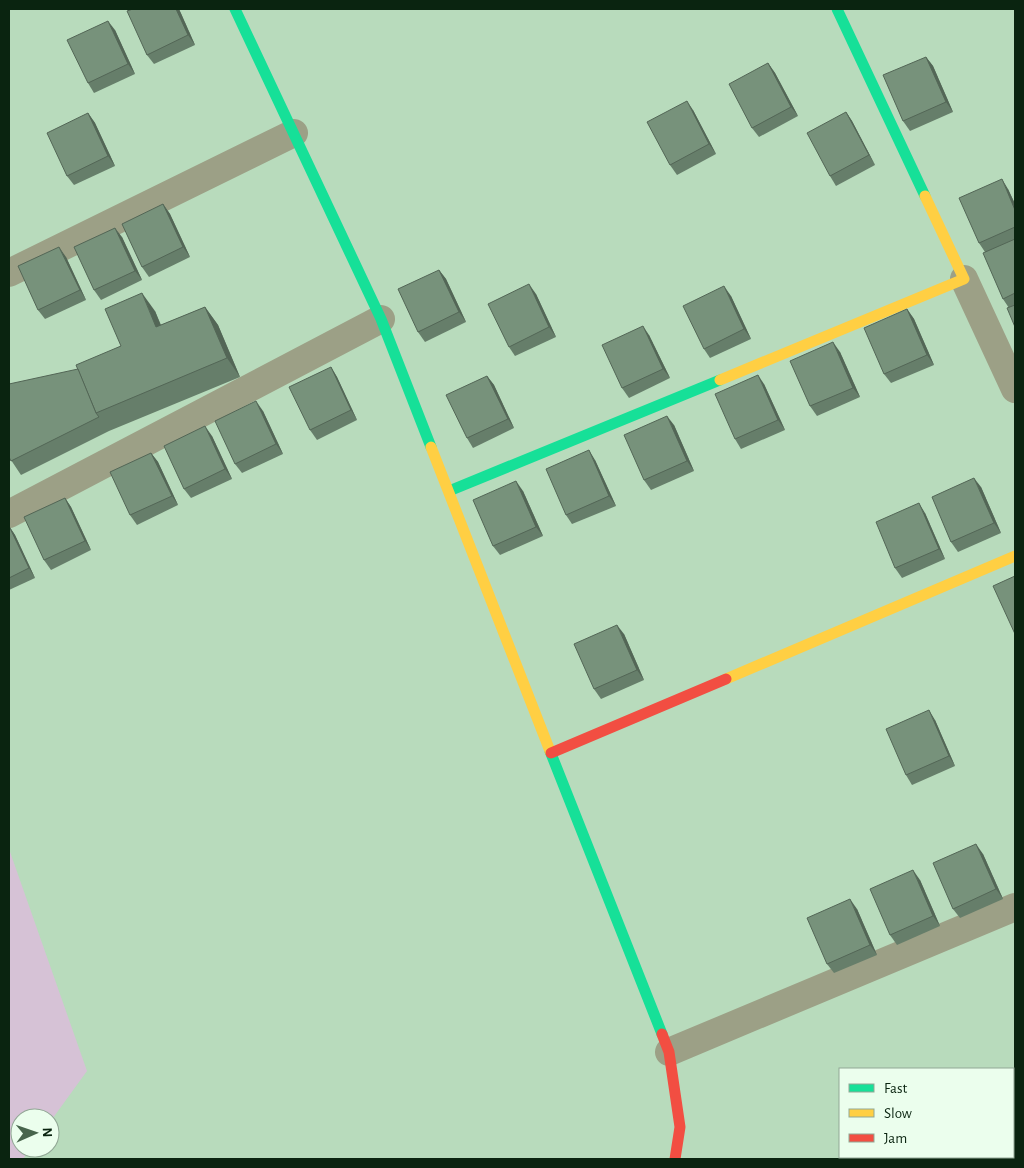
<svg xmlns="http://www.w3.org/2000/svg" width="1024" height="1168" viewBox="0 0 1024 1168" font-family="'Alegreya Sans',sans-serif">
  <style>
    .green { fill: #d6c2d6 }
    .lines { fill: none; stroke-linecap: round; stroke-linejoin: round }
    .street { stroke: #9ca086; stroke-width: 28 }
    .fast { stroke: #16e098; stroke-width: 11 }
    .slow { stroke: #ffcf43; stroke-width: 11 }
    .jam { stroke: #f24e42; stroke-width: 11 }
    .wall { fill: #667e6a }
    .shaded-wall { fill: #536656 }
    .building { fill: #77927b; stroke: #536656 }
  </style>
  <rect width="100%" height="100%" fill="#b8dbbc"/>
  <polygon class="green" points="9,849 87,1071 50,1122 50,1118 20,1118 20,1148 31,1148 23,1159 9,1159"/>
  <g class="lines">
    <g class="street">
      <polyline points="9,273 294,133"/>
      <polyline points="964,279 1015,389"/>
      <polyline points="9,514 381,319"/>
      <polyline points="669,1052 1015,907"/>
    </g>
    <g class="fast">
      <polyline points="235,9 381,319 431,447"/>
      <polyline points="837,9 925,196"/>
      <polyline points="449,491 720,380"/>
      <polyline points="550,751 662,1034"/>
    </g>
    <g class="slow">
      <polyline points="720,380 964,279 925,196"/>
      <polyline points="431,447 550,751"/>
      <polyline points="726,679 1015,556"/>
    </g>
    <g class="jam">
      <polyline points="551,753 726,679"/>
      <polyline points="662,1034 669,1052 680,1127 675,1159"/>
    </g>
  </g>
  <g class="wall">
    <polygon points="133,9 179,9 195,45 154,64 147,55"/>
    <polygon points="115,30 135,74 94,93 88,83"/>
    <polygon points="926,57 933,66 953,112 910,131 903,121"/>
    <polygon points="768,63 775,73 798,116 759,137 752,128"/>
    <polygon points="693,110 716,154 677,175 670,165"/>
    <polygon points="846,112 852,121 875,165 836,186 830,176"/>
    <polygon points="88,113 95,123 115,166 74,185 67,176"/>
    <polygon points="1008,189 1015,204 1015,327 1009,308 1003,299 985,252 979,243"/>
    <polygon points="163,204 170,214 190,257 149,277 142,267"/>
    <polygon points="122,237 142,280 101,300 94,290"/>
    <polygon points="66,257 86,300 45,319 38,310"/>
    <polygon points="439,270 446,279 466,322 425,342 418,332"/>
    <polygon points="536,294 556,337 515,356 509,347"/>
    <polygon points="731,296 751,339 710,358 704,349"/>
    <polygon points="205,307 218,325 240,377 109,431 21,475 9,457 78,369 121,346 155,311 161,325"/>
    <polygon points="907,309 914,319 934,365 891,383 884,374"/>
    <polygon points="649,335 670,378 629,398 622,388"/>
    <polygon points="840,352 860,397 817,416 810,406"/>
    <polygon points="331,367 337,377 357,420 317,440 310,430"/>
    <polygon points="487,376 494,385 514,428 473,448 467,438"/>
    <polygon points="764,384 785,430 741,449 735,439"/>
    <polygon points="263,411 283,454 242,473 235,464"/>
    <polygon points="674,425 694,471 651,490 644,480"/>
    <polygon points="212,436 232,479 191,498 184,489"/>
    <polygon points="151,453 158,462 178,505 137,525 130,515"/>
    <polygon points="595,460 616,506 572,524 566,515"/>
    <polygon points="981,487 1001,533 958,552 951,542"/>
    <polygon points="523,491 543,536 500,555 493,546"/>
    <polygon points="65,498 71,507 91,550 51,570 44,560"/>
    <polygon points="925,513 945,559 902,578 895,568"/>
    <polygon points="9,526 15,535 35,578 9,590"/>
    <polygon points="624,634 644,680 601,699 594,689"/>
    <polygon points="935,720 955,766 912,785 906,775"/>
    <polygon points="983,854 1003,899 960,918 953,909"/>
    <polygon points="920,880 940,926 897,945 890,935"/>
    <polygon points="857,909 877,955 834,973 827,964"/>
  </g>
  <g class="shaded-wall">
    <polygon points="176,9 179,9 195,45 188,35"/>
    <polygon points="108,21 115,30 135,74 128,64"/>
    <polygon points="926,57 933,66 953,112 946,102"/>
    <polygon points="768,63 775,73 798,116 791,107"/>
    <polygon points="687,101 693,110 716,154 709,144"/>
    <polygon points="846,112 852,121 875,165 869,155"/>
    <polygon points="88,113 95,123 115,166 108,156"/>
    <polygon points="1002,179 1008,189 1015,204 1015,210"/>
    <polygon points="163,204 170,214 190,257 183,247"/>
    <polygon points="115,228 122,237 142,280 135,271"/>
    <polygon points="59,247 66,257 86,300 80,290"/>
    <polygon points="439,270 446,279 466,322 459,312"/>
    <polygon points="529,284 536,294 556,337 549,327"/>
    <polygon points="724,286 731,296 751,339 744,329"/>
    <polygon points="142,293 155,311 169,346 156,327"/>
    <polygon points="205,307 218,325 240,377 227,358"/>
    <polygon points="907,309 914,319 934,365 927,355"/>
    <polygon points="643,326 649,335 670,378 663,369"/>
    <polygon points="833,342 840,352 860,397 853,388"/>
    <polygon points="331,367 337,377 357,420 351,410"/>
    <polygon points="758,375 764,384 785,430 778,420"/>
    <polygon points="487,376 494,385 514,428 508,419"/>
    <polygon points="256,401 263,411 283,454 276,444"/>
    <polygon points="667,416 674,425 694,471 687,461"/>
    <polygon points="205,426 212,436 232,479 225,469"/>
    <polygon points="589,450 595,460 616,506 609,496"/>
    <polygon points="151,453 158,462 178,505 172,496"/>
    <polygon points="974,478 981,487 1001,533 994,523"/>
    <polygon points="516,481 523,491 543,536 536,527"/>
    <polygon points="65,498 71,507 91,550 85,541"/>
    <polygon points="919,503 925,513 945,559 939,549"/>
    <polygon points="9,526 15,535 35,578 29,568"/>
    <polygon points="617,625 624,634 644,680 637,670"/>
    <polygon points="929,710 935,720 955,766 949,756"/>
    <polygon points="976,844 983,854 1003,899 996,889"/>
    <polygon points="913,870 920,880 940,926 933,916"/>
    <polygon points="850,899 857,909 877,955 870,945"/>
  </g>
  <g class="building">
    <polygon points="133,9 176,9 188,35 147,55 127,11"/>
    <polygon points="108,21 128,64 88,83 67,40"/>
    <polygon points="926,57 946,102 903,121 883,75"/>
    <polygon points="768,63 791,107 752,128 729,84"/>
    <polygon points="687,101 709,144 670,165 647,122"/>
    <polygon points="846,112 869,155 830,176 807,133"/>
    <polygon points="88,113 108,156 67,176 47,133"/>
    <polygon points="1002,179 1015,210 1015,227 979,243 959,198"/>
    <polygon points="163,204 183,247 142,267 122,224"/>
    <polygon points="115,228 135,271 94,290 74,247"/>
    <polygon points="1015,239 1015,293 1003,299 983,253"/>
    <polygon points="59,247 80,290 38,310 18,266"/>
    <polygon points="439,270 459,312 418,332 398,289"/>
    <polygon points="529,284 549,327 509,347 488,304"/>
    <polygon points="724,286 744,329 704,349 683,306"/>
    <polygon points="142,293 156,327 205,307 227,358 96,413 76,365 121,346 105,309"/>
    <polygon points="1015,305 1015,327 1007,308"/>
    <polygon points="907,309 927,355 884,374 864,328"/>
    <polygon points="643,326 663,369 622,388 602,345"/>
    <polygon points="833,342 853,388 810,406 790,361"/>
    <polygon points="331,367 351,410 310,430 289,387"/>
    <polygon points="78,369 96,413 99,417 11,461 9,457 9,384"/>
    <polygon points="758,375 778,420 735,439 715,394"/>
    <polygon points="487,376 508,419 467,438 446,395"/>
    <polygon points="256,401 276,444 235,464 215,421"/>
    <polygon points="667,416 687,461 644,480 624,435"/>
    <polygon points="205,426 225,469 184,489 164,446"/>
    <polygon points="589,450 609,496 566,515 546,469"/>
    <polygon points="151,453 172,496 130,515 110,472"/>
    <polygon points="974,478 994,523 951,542 932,497"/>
    <polygon points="516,481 536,527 493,546 473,500"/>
    <polygon points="65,498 85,541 44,560 24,517"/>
    <polygon points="919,503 939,549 895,568 876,522"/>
    <polygon points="9,526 29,568 9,578"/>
    <polygon points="1015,576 1015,634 993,586"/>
    <polygon points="617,625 637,670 594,689 574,644"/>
    <polygon points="929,710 949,756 906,775 886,729"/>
    <polygon points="976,844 996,889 953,909 933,863"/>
    <polygon points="913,870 933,916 890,935 870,889"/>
    <polygon points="850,899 870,945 827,964 807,918"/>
  </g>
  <rect width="1024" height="1168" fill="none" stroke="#0a2410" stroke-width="20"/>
  <rect x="839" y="1068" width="175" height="90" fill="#ebfeed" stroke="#91a795"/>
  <rect x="849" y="1084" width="25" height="8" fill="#16e098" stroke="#91a795"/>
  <text x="884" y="1093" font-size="15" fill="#0a2410">Fast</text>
  <rect x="849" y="1109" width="25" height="8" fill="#ffcf43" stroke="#91a795"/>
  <text x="884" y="1118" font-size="15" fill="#0a2410">Slow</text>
  <rect x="849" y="1134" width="25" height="8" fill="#f24e42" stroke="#91a795"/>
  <text x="884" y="1143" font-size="15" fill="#0a2410">Jam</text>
  <g transform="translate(35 1133) rotate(88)"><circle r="24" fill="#ebfeed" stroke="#91a795"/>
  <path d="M0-4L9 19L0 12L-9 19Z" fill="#47644c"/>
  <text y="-8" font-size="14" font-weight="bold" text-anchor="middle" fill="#0a2410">N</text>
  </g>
</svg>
